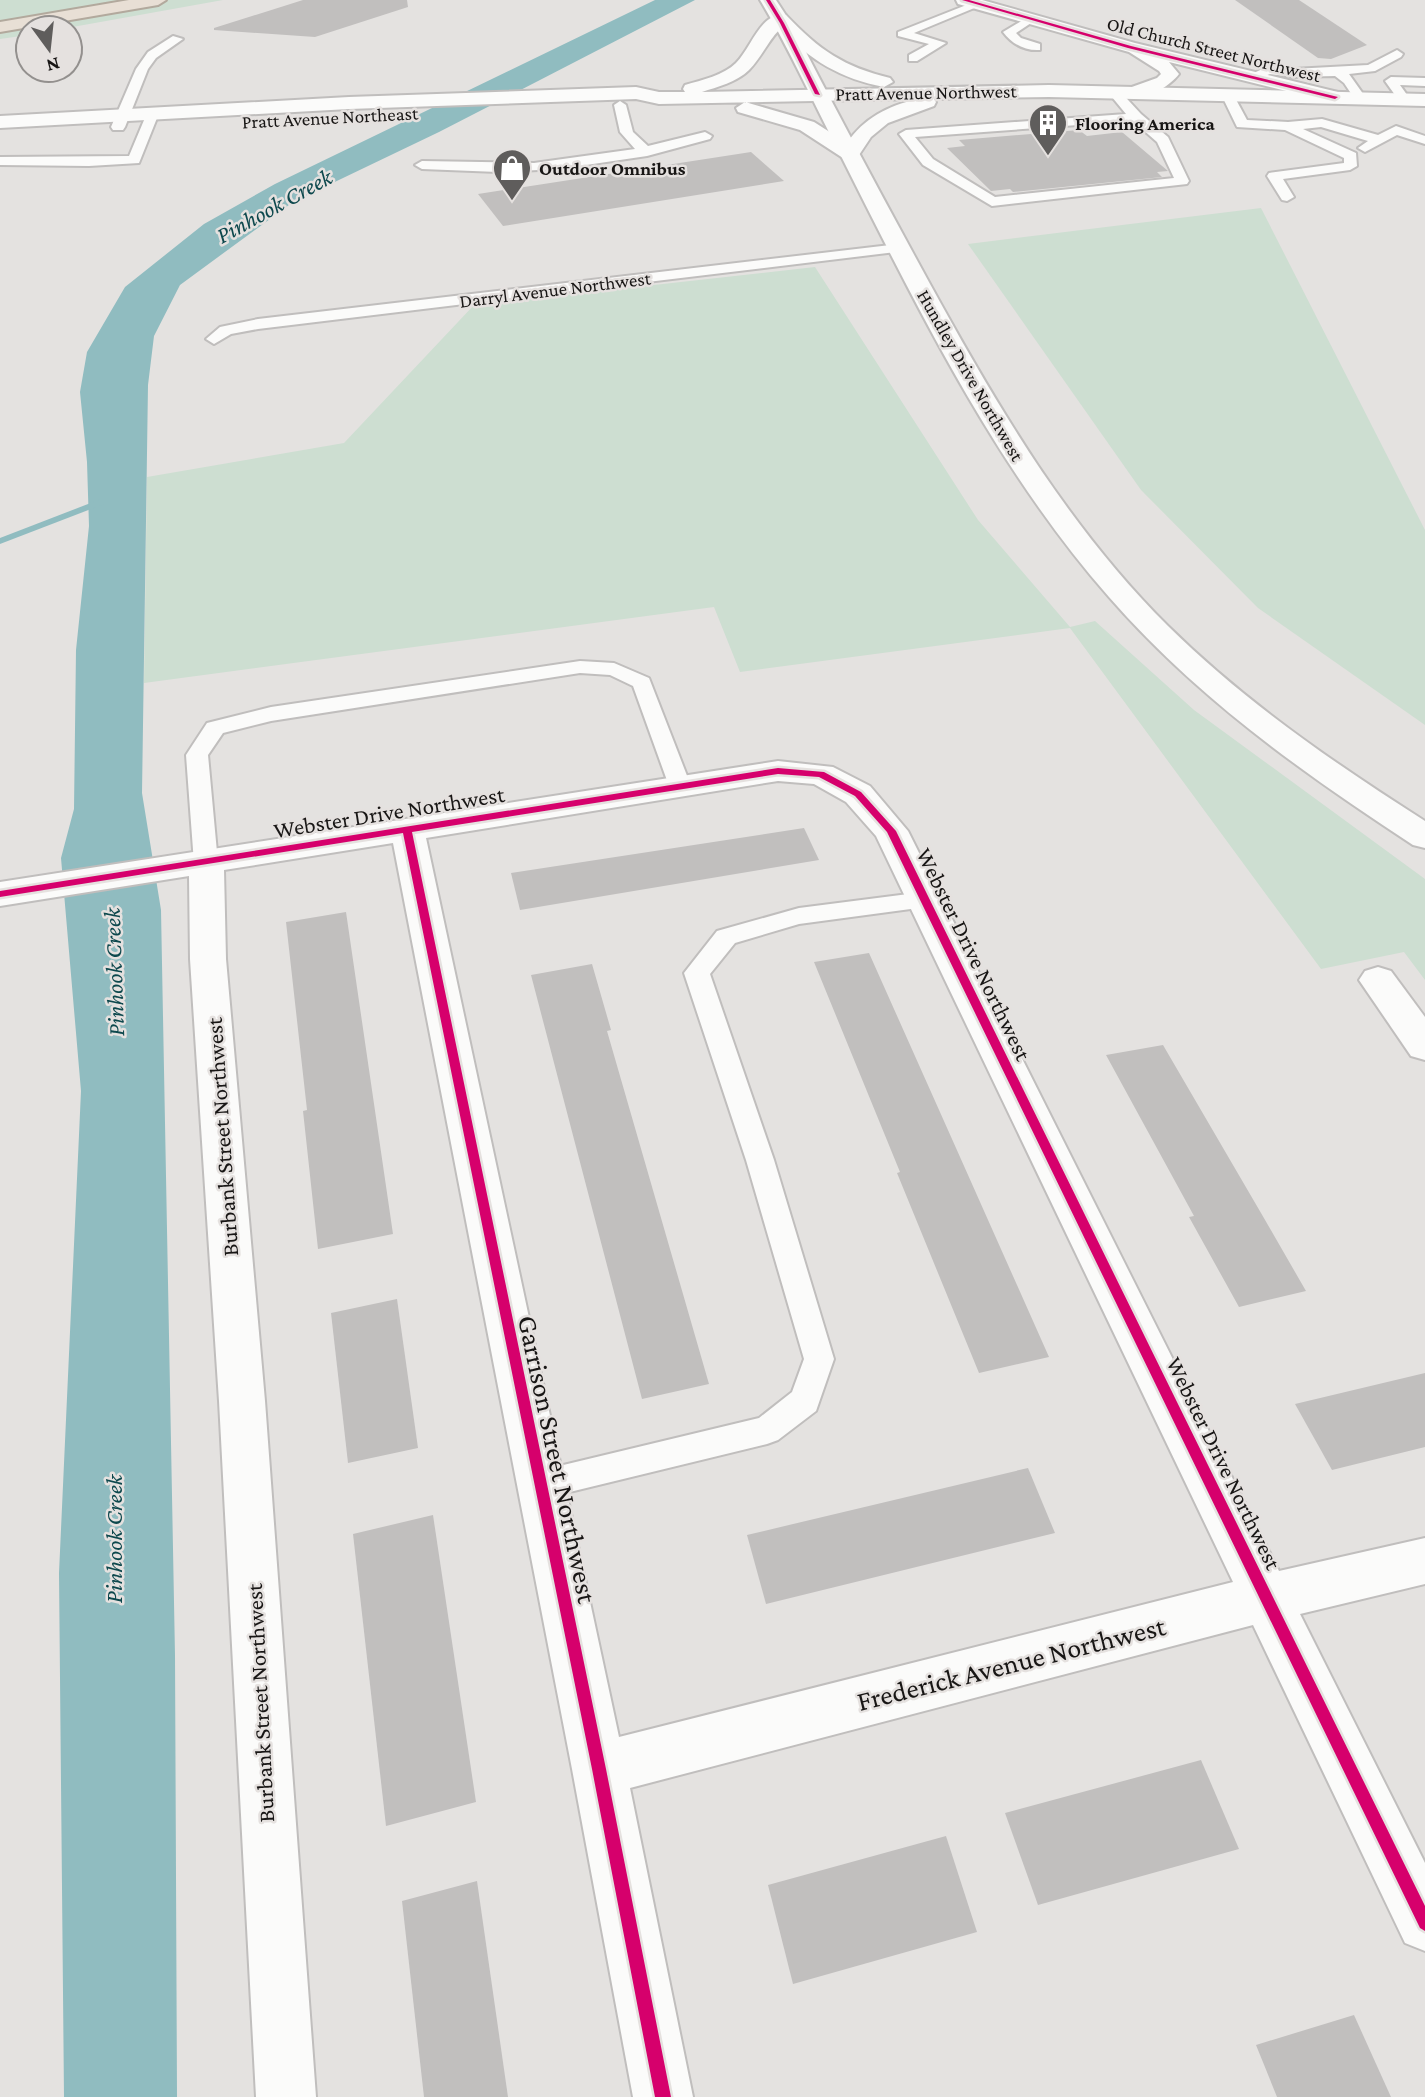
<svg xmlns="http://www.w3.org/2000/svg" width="1425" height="2097" viewBox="0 0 1425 2097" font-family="'Crimson Pro',serif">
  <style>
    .green { fill: #cdded1 }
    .water { fill: #90bcc0 }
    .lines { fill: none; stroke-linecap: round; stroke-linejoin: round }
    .stream { fill: #90bcc0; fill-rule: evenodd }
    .building { fill: #c1bfbe }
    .service-casing { stroke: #c0bebd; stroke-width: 4 }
    .minor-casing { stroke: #c0bebd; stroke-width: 4 }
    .tertiary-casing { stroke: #c0bebd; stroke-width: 4 }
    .secondary-casing { stroke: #c0bebd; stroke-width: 4 }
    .motorway-casing { stroke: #b2a99d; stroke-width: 4 }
    .service { fill: #fbfbfa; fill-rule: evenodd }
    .minor { fill: #fbfbfa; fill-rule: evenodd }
    .tertiary { fill: #fbfbfa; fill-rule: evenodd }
    .secondary { fill: #fbfbfa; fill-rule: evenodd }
    .motorway { fill: #e8dfd5; fill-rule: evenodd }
    .cycleway-casing { stroke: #e5e1df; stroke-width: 5 }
    .cycleway { fill: #d6006c; fill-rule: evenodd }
    .labels { text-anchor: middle; stroke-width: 5; stroke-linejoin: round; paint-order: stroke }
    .far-street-label { font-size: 19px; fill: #181615; stroke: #e5e1df }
    .far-poi-label { font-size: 19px; font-weight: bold; fill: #181615; stroke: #e5e1df; text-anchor: start }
    .street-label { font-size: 23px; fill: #181615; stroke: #e5e1df }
    .water-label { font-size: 24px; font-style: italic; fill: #0d484d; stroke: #e5e1df }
    .near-street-label { font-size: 28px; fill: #181615; stroke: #e5e1df }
  </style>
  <rect width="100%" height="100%" fill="#e4e2e0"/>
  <g class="green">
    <polygon points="0,0 223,0 67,28 28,28 28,35 0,39"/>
    <polygon points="1261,208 1425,530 1425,725 1258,608 1141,490 968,244"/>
    <polygon points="815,267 978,520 1070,627 1095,621 1194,710 1425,879 1425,980 1404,952 1321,969 1070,628 740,672 714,607 144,683 147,477 344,443 474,305"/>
  </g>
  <polygon class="water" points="655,0 695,0 439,132 293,202 180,285 154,336 148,385 142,793 161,910 175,1655 177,2097 64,2097 59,1573 81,1091 61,858 74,809 76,650 89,526 87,462 80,392 87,352 125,287 204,224 275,184"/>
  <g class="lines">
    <polygon class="stream" points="101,499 105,502 104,504 0,544 0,538"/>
  </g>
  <g class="building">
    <polygon points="303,0 407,0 408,7 315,37 214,30 214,28"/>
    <polygon points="1235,0 1299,0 1367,45 1331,59 1318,58"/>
    <polygon points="1079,130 1087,136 1122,132 1168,171 1157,172 1162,177 1013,192 1010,189 991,191 947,148 965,146 959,140"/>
    <polygon points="751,152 784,181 503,226 478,194"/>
    <polygon points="804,828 819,860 520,910 511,873"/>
    <polygon points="346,912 393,1234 318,1249 303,1111 307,1110 286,922"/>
    <polygon points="869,953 956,1148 1049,1357 979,1373 897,1173 900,1172 814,962"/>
    <polygon points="592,964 611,1030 607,1031 709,1384 642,1399 531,975"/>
    <polygon points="1163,1045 1261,1213 1306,1291 1239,1307 1189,1217 1194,1216 1106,1055"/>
    <polygon points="397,1299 418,1448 348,1463 331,1313"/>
    <polygon points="1425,1373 1425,1447 1332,1470 1295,1404"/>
    <polygon points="1028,1468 1055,1533 766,1604 747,1535"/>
    <polygon points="433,1515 476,1802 386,1826 353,1534"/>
    <polygon points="1201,1760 1239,1849 1038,1905 1005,1813"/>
    <polygon points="946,1836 977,1932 793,1984 768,1885"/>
    <polygon points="477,1881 508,2097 424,2097 402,1901"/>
    <polygon points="1354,2015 1391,2097 1277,2097 1256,2045"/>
  </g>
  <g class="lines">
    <defs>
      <g id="service">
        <polygon points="974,2 984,4 914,33 946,43 917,61 909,61 909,55 929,44 898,36 898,32"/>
        <path d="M1030 16 1036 19 1034 21 1016 33 1021 38 1040 44V50C1025 51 1012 44 1003 32Z"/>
        <polygon points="173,36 183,39 156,58 148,69 125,127 123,130 113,130 111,127 136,69 148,52"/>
        <polygon points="1397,50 1403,54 1401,57 1375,71 1349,74 1366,98 1360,102 1356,101 1344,83 1335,76 1293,77 1270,74 1251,81 1245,77 1269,66 1293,69 1368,65"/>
        <polygon points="1391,77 1425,78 1425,86 1400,85 1410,99 1408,102 1400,102 1385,81"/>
        <path d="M1113 87 1117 88 1141 114 1168 137 1189 181 1187 184 992 206 923 165 899 134 906 130 1126 114 1107 91ZM1133 121 1157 142 1174 178 995 197 933 159 915 137Z"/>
        <polygon points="1227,90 1233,94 1247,120 1288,122 1322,119 1378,135 1396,126 1425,136 1425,144 1397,135 1365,152 1358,148 1368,141 1321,127 1303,129 1356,153 1357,166 1350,170 1283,179 1294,197 1287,201 1282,200 1267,176 1269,173 1344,163 1344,158 1285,130 1237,127 1221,94"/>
        <polygon points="620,101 626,105 633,132 648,146 705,132 712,136 710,139 647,156 559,169 498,172 422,169 415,165 422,161 534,163 635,149 620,132 614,105"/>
        <polygon points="153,109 159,113 139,163 89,166 0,165 0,157 129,156 147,113"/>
        <polygon points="899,244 906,248 904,251 258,329 231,334 214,344 206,339 220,327 258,319"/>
        <polygon points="580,661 614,663 649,678 691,786 688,791 672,791 669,786 633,686 610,675 580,673 271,721 223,733 208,755 218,863 214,869 206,871 198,869 194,863 186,755 207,723 271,707"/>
        <polygon points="924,892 933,894 936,900 933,906 799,924 735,943 710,974 774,1160 834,1359 816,1411 778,1440 767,1444 541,1499 530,1495 525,1484 530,1473 759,1418 792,1392 804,1359 746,1160 684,973 717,931 799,908"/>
      </g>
      <g id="minor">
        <path d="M956 0H982L1135 43 1342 93 1344 97 1335 103 1169 62 1179 74C1169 87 1147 100 1129 96L1127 92 1129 88 1157 78 1161 74 1159 71 1129 52 958 4Z"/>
        <path d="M778 761 833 767 870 786 908 831 1279 1571 1425 1538V1584L1300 1614 1425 1863V1951L1405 1943 1253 1625 630 1788 693 2097H633L572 1769 393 843 224 870 226 959 265 1401 316 2097H256L219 1401 190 959 189 876 0 906V882ZM778 781 814 784 846 802 876 836 1233 1582 619 1737 426 838Z"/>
        <polygon points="1378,967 1391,971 1425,1017 1425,1060 1411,1056 1359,980 1365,971"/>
      </g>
      <path id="tertiary" d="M760 0H776L791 23C836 111 883 198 930 284 997 406 1069 528 1168 626 1245 702 1334 763 1425 821V848L1413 845C1303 773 1196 697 1109 597 994 466 916 305 838 150 812 100 789 48 760 0Z"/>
      <path id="secondary" d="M780 14 786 15C819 50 844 67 890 78L893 82 884 87C841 79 810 60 780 29 768 41 761 58 749 70 737 82 717 87 702 92L1049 85 1425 94V106L1049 97 934 99 936 102 934 106 888 123 871 137 857 158H843L800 130 738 112 736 108 745 102 814 122 847 143C864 118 888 106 917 99L659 104 636 99 349 109 0 128V116L349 97 636 87 659 92H685L683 89 685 85C702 80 724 75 736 63 751 48 758 19 780 14Z"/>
      <polygon id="motorway" points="129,0 166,0 158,5 0,32 0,22"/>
    </defs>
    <use href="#service" class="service-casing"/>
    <use href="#minor" class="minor-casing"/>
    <use href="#tertiary" class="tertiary-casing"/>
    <use href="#secondary" class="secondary-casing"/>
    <use href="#motorway" class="motorway-casing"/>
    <use href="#service" class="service"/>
    <use href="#minor" class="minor"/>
    <use href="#tertiary" class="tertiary"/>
    <use href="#secondary" class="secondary"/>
    <use href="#motorway" class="motorway"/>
    <defs>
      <g id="cycleway">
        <polygon points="766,0 770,0 784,23 820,95 815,94 780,23"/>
        <polygon points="962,0 969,0 1131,46 1338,97 1335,99 1128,48"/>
        <polygon points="778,768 824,772 861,792 896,831 1425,1906 1425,1931 1420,1928 887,832 855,796 819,777 778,774 412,832 606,1769 671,2097 655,2097 592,1769 403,833 0,897 0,891"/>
      </g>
    </defs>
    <use href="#cycleway" class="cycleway-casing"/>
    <use href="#cycleway" class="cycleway"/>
  </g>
  <defs>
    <symbol id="building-pin" viewBox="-11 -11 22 30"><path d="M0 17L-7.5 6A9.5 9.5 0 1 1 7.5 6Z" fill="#5f5d5c" stroke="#e5e1df"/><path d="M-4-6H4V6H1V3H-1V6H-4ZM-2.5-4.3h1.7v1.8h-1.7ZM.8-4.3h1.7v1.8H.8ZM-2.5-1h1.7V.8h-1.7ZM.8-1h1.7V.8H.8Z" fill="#fff"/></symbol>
    <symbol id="shop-pin" viewBox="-11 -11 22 30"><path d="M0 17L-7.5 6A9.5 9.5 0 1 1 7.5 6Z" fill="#5f5d5c" stroke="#e5e1df"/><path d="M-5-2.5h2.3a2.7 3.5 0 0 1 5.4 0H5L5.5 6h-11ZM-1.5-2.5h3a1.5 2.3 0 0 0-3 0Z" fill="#fff"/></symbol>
  </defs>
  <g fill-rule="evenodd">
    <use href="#building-pin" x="1026" y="101" width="44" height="60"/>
    <use href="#shop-pin" x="490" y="146" width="44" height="60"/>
  </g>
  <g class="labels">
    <g class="far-street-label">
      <text transform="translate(1214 49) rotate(14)" y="7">Old Church Street Northwest</text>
      <text transform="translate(926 92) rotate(-1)" y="7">Pratt Avenue Northwest</text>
      <text transform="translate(330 117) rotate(-3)" y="7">Pratt Avenue Northeast</text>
      <text transform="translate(555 289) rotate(-7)" y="7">Darryl Avenue Northwest</text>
      <text transform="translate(971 375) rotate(60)" y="7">Hundley Drive Northwest</text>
    </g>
    <g class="far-poi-label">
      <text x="1075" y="130">Flooring America</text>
      <text x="539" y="175">Outdoor Omnibus</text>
    </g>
    <g class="street-label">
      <text transform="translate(389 812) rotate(-9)" y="8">Webster Drive Northwest</text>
      <text transform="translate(974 954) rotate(64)" y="8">Webster Drive Northwest</text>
      <text transform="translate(222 1137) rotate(-94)" y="8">Burbank Street Northwest</text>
      <text transform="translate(1224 1463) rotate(64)" y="8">Webster Drive Northwest</text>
      <text transform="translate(260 1703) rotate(-93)" y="8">Burbank Street Northwest</text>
    </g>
    <g class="water-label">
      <text transform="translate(274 206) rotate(-29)" y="8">Pinhook Creek</text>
      <text transform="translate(114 972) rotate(-92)" y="8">Pinhook Creek</text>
      <text transform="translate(114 1539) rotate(-90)" y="8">Pinhook Creek</text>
    </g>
    <g class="near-street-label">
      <text transform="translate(558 1459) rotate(78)" y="10">Garrison Street Northwest</text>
      <text transform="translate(1011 1663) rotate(-14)" y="10">Frederick Avenue Northwest</text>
    </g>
  </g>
  <g transform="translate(49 49) rotate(165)"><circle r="33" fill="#e5e1df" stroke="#93908e" stroke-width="2"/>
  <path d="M0-5L12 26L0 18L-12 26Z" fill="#5f5d5c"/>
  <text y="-10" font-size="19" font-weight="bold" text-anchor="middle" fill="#181615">N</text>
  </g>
</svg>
